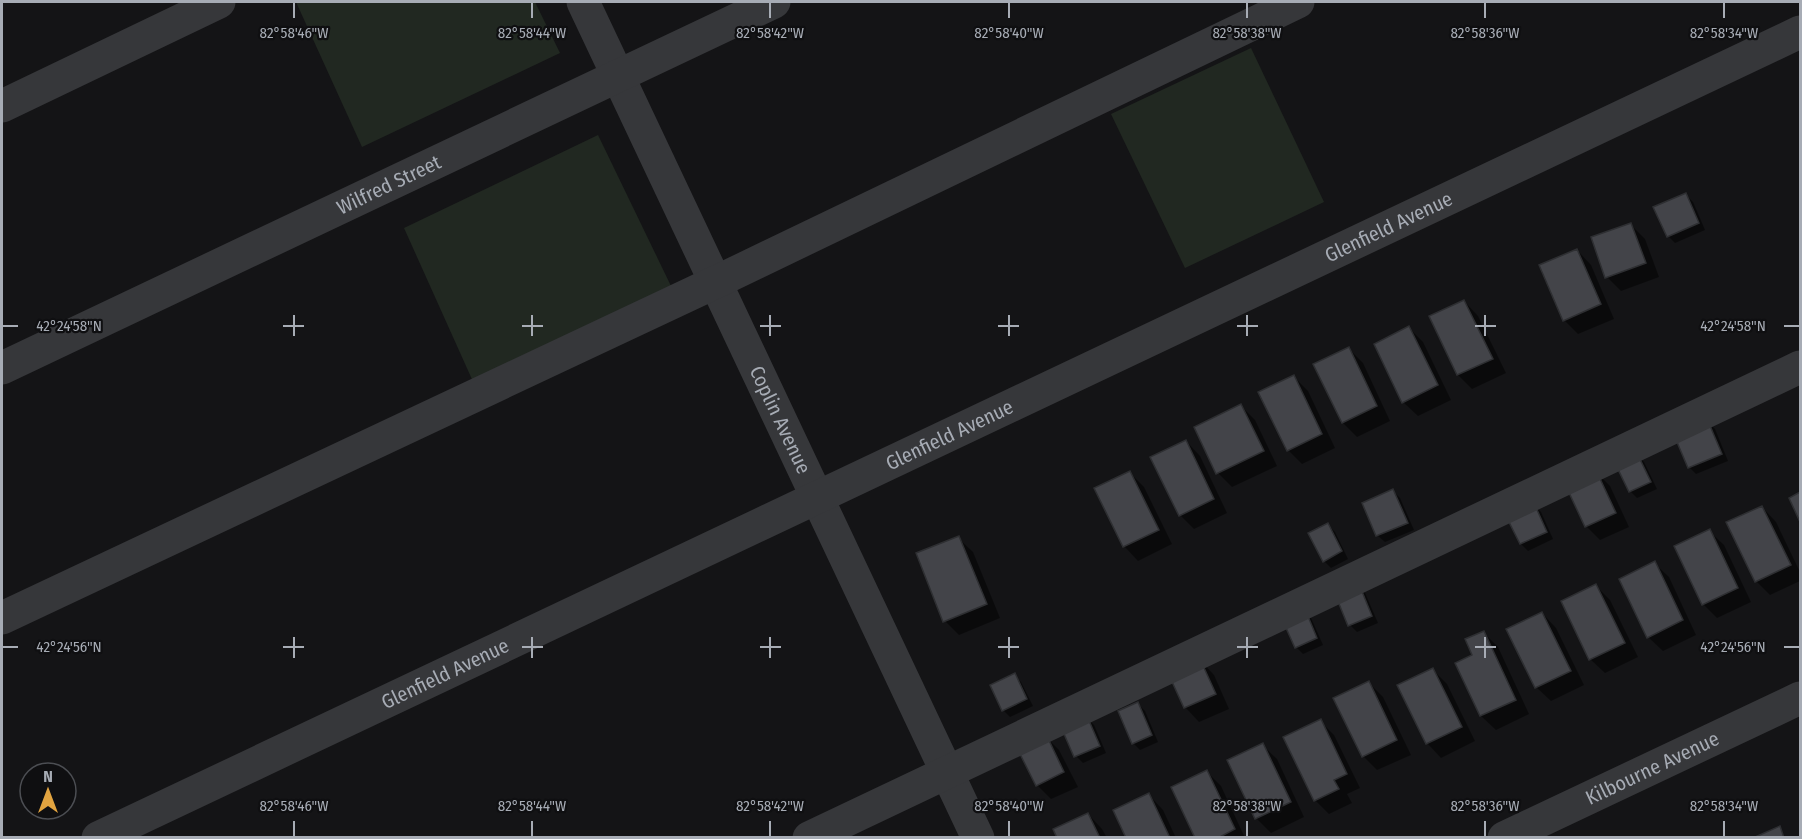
<svg xmlns="http://www.w3.org/2000/svg" width="1802" height="839" viewBox="0 0 1802 839" font-family="'Fira Sans Condensed',sans-serif">
  <style>
    .green { fill: #212821 }
    .shadow { fill: #0007 }
    .building { fill: #434449; stroke: #2e2f32; stroke-width: 1.5 }
    .lines { fill: none; stroke-linecap: round; stroke-linejoin: round }
    .minor { stroke: #36373a; stroke-width: 33 }
    .ticks { fill: none; stroke: #a7acb5; stroke-width: 2 }
    .labels { text-anchor: middle; stroke-width: 4.5; stroke-linejoin: round; paint-order: stroke }
    .street-label { font-size: 20px; fill: #a7acb5; stroke: #0f0f11 }
    .ticks-label { font-size: 15px; text-anchor: middle; fill: #a7acb5; stroke: #0f0f11; stroke-width: 4.5; stroke-linejoin: round; paint-order: stroke }
  </style>
  <rect width="100%" height="100%" fill="#141416"/>
  <g class="green">
    <polygon points="296,2 535,2 560,53 362,147"/>
    <polygon points="1251,48 1324,202 1185,268 1111,114"/>
    <polygon points="598,135 671,286 475,386 404,228"/>
  </g>
  <g class="shadow">
    <polygon points="1686,195 1693,202 1705,230 1675,243 1668,236"/>
    <polygon points="1630,224 1645,239 1659,277 1621,291 1607,277"/>
    <polygon points="1577,250 1591,265 1614,319 1578,334 1564,320"/>
    <polygon points="1464,301 1478,316 1506,373 1472,389 1458,375 1431,317"/>
    <polygon points="1409,328 1423,342 1451,400 1418,416 1403,402"/>
    <polygon points="1349,349 1363,363 1390,421 1357,437 1343,423"/>
    <polygon points="1294,377 1308,391 1335,448 1302,464 1288,450"/>
    <polygon points="1241,406 1255,420 1277,466 1232,487 1218,473"/>
    <polygon points="1708,422 1715,429 1728,461 1696,474 1689,467"/>
    <polygon points="1186,441 1200,456 1227,513 1194,529 1180,515"/>
    <polygon points="1637,455 1644,462 1657,489 1637,498 1630,491"/>
    <polygon points="1596,472 1610,486 1629,527 1600,540 1586,526"/>
    <polygon points="1130,473 1144,487 1172,544 1138,561 1124,546"/>
    <polygon points="1393,491 1400,498 1414,530 1385,542 1378,536 1364,504"/>
    <polygon points="1534,505 1541,512 1553,539 1528,551 1521,544 1508,516"/>
    <polygon points="1762,507 1776,522 1800,572 1800,581 1770,595 1756,581"/>
    <polygon points="1328,525 1335,532 1348,559 1331,568 1324,561"/>
    <polygon points="1709,531 1724,545 1751,602 1717,618 1703,604"/>
    <polygon points="958,538 973,552 1000,618 959,635 945,621"/>
    <polygon points="1654,563 1669,577 1696,635 1663,651 1648,637"/>
    <polygon points="1358,586 1365,593 1378,623 1357,632 1350,625"/>
    <polygon points="1596,586 1610,600 1638,657 1605,673 1590,659"/>
    <polygon points="1304,611 1311,618 1323,645 1303,654 1296,647"/>
    <polygon points="1542,613 1556,628 1584,685 1551,701 1536,687"/>
    <polygon points="1484,633 1498,647 1529,714 1496,730 1481,716 1457,664 1474,656"/>
    <polygon points="1200,660 1214,675 1229,709 1199,722 1185,707"/>
    <polygon points="1433,670 1447,684 1475,741 1441,758 1427,743"/>
    <polygon points="1014,675 1021,682 1033,706 1010,717 1003,710"/>
    <polygon points="1369,683 1383,697 1411,755 1377,770 1363,756"/>
    <polygon points="1138,704 1145,711 1158,742 1140,750 1133,743"/>
    <polygon points="1087,718 1094,725 1106,753 1083,763 1076,756"/>
    <polygon points="1320,721 1334,735 1360,788 1347,794 1352,803 1329,814 1315,800"/>
    <polygon points="1045,736 1059,750 1078,787 1051,799 1037,785"/>
    <polygon points="1262,745 1277,759 1304,817 1271,833 1257,819 1229,761"/>
    <polygon points="1207,772 1221,786 1245,838 1197,838"/>
    <polygon points="1149,795 1163,810 1176,838 1128,838"/>
    <polygon points="1088,814 1102,829 1107,838 1058,838"/>
  </g>
  <g class="building">
    <polygon points="1686,193 1699,223 1667,237 1653,207"/>
    <polygon points="1631,223 1646,263 1605,278 1591,237"/>
    <polygon points="1577,249 1601,304 1563,321 1539,265"/>
    <polygon points="1464,300 1493,359 1457,375 1429,316"/>
    <polygon points="1409,326 1438,385 1402,403 1374,344"/>
    <polygon points="1349,347 1377,406 1342,423 1313,364"/>
    <polygon points="1294,375 1322,434 1287,451 1258,392"/>
    <polygon points="1241,404 1264,451 1216,474 1194,427"/>
    <polygon points="1708,421 1722,454 1688,468 1674,435"/>
    <polygon points="1186,440 1214,499 1179,516 1150,457"/>
    <polygon points="1637,453 1651,482 1629,492 1615,463"/>
    <polygon points="1596,470 1616,513 1585,527 1565,484"/>
    <polygon points="1130,471 1159,530 1123,547 1094,488"/>
    <polygon points="1393,489 1408,523 1376,536 1362,503"/>
    <polygon points="1800,492 1800,522 1789,498"/>
    <polygon points="1534,503 1547,532 1520,544 1506,516"/>
    <polygon points="1762,506 1791,565 1755,582 1726,522"/>
    <polygon points="1328,523 1342,551 1323,562 1308,533"/>
    <polygon points="1710,529 1738,588 1702,605 1674,546"/>
    <polygon points="959,536 987,604 943,622 916,553"/>
    <polygon points="1655,561 1683,620 1647,638 1619,579"/>
    <polygon points="1359,584 1372,616 1348,626 1335,594"/>
    <polygon points="1596,584 1625,643 1589,660 1561,601"/>
    <polygon points="1305,609 1317,638 1295,648 1282,619"/>
    <polygon points="1542,612 1571,671 1535,688 1506,629"/>
    <polygon points="1484,631 1516,700 1480,716 1455,663 1472,655 1465,639"/>
    <polygon points="1200,659 1216,694 1184,708 1168,673"/>
    <polygon points="1433,668 1462,727 1426,744 1397,685"/>
    <polygon points="1015,673 1027,699 1002,711 990,685"/>
    <polygon points="1369,681 1397,740 1362,757 1333,698"/>
    <polygon points="1138,702 1152,735 1132,744 1118,711"/>
    <polygon points="1087,716 1100,746 1074,757 1061,727"/>
    <polygon points="1321,719 1347,774 1334,780 1339,789 1314,801 1283,737"/>
    <polygon points="1046,734 1064,772 1036,786 1017,748"/>
    <polygon points="1263,743 1291,802 1255,819 1227,760"/>
    <polygon points="1207,770 1235,829 1218,838 1195,838 1171,787"/>
    <polygon points="1149,793 1170,838 1126,838 1113,810"/>
    <polygon points="1088,813 1100,838 1057,838 1053,829"/>
    <polygon points="1780,826 1784,838 1753,838"/>
  </g>
  <g class="lines">
    <g class="minor">
      <path id="s1" d="M583 2 978 838"/>
      <polyline points="2,106 219,2"/>
      <path id="s2" d="M2 368 774 2"/>
      <polyline points="2,618 716,282 1298,2"/>
      <path id="s3" d="M98 838 1800 32"/>
      <polyline points="809,838 1800,367"/>
      <path id="s4" d="M1504 838 1800 698"/>
    </g>
  </g>
  <path class="ticks" d="M294 3V18M532 3V18M770 3V18M1009 3V18M1247 3V18M1485 3V18M1724 3V18M294 315V336M532 315V336M770 315V336M1009 315V336M1247 315V336M1485 315V336M3 326H18M283 326H304M522 326H543M760 326H781M998 326H1019M1237 326H1258M1475 326H1496M1784 326H1799M294 637V658M532 637V658M770 637V658M1009 637V658M1247 637V658M1485 637V658M3 647H18M283 647H304M522 647H543M760 647H781M998 647H1019M1237 647H1258M1475 647H1496M1784 647H1799M294 821V836M532 821V836M770 821V836M1009 821V836M1247 821V836M1485 821V836M1724 821V836"/>
  <g class="labels">
    <g class="street-label">
      <text dy="7" stroke="none"><textPath href="#s2" startOffset="428">Wilfred Street</textPath></text>
      <text dy="7" stroke="none"><textPath href="#s3" startOffset="1428">Glenfield Avenue</textPath></text>
      <text dy="7" stroke="none"><textPath href="#s1" startOffset="462">Coplin Avenue</textPath></text>
      <text dy="7" stroke="none"><textPath href="#s3" startOffset="942">Glenfield Avenue</textPath></text>
      <text dy="7" stroke="none"><textPath href="#s3" startOffset="384">Glenfield Avenue</textPath></text>
      <text dy="7" stroke="none"><textPath href="#s4" startOffset="164">Kilbourne Avenue</textPath></text>
    </g>
  </g>
  <g class="ticks-label">
    <text x="294" y="38">82°58'46"W</text>
    <text x="532" y="38">82°58'44"W</text>
    <text x="770" y="38">82°58'42"W</text>
    <text x="1009" y="38">82°58'40"W</text>
    <text x="1247" y="38">82°58'38"W</text>
    <text x="1485" y="38">82°58'36"W</text>
    <text x="1724" y="38">82°58'34"W</text>
    <text x="69" y="331">42°24'58"N</text>
    <text x="1733" y="331">42°24'58"N</text>
    <text x="69" y="652">42°24'56"N</text>
    <text x="1733" y="652">42°24'56"N</text>
    <text x="294" y="811">82°58'46"W</text>
    <text x="532" y="811">82°58'44"W</text>
    <text x="770" y="811">82°58'42"W</text>
    <text x="1009" y="811">82°58'40"W</text>
    <text x="1247" y="811">82°58'38"W</text>
    <text x="1485" y="811">82°58'36"W</text>
    <text x="1724" y="811">82°58'34"W</text>
  </g>
  <rect width="1802" height="839" fill="none" stroke="#a7acb5" stroke-width="6"/>
  <g transform="translate(48 791)"><circle r="28" fill="#0f0f11" stroke="#4c4e53" stroke-width="1.5"/>
  <path d="M0-4.5L10 22L0 15L-10 22Z" fill="#e2a440"/>
  <text y="-9" font-size="16" font-weight="bold" text-anchor="middle" fill="#a7acb5">N</text>
  </g>
</svg>
